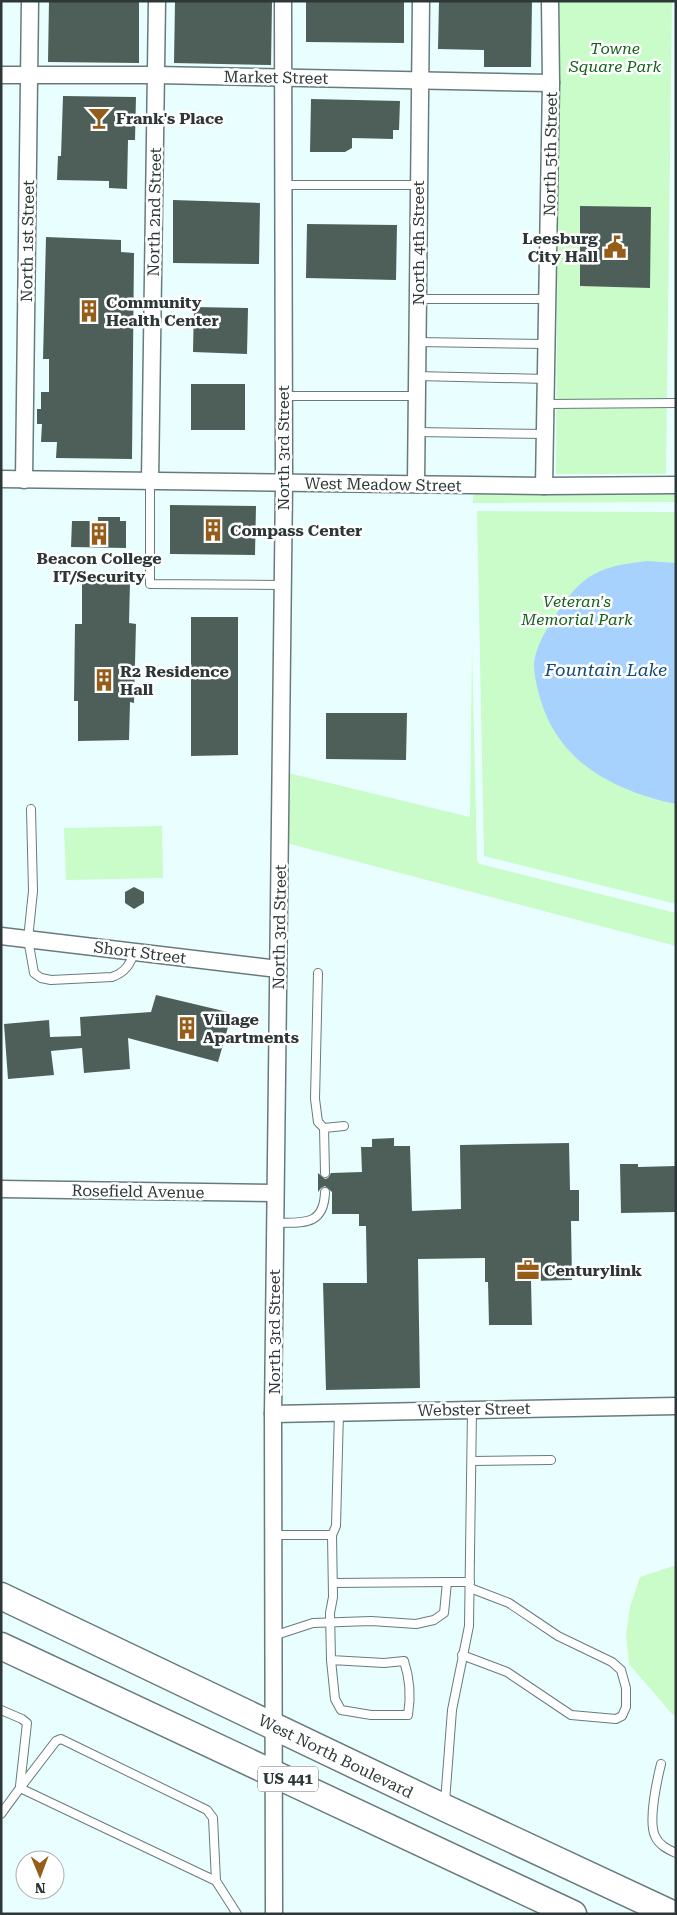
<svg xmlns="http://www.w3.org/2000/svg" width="677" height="1915" viewBox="0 0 677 1915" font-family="'Roboto Serif',serif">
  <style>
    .green { fill: #c9fcc8 }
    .water { fill: #a7d2fe }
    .building { fill: #4e5f59 }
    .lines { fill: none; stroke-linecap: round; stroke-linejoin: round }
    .lane-casing { stroke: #687b7c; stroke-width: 10 }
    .street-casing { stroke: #687b7c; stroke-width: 19 }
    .primary-casing { stroke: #687b7c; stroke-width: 29 }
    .lane { stroke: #fff; stroke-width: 8 }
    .street { stroke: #fff; stroke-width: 16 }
    .primary { stroke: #fff; stroke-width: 26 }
    .labels { text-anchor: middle; stroke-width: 5; stroke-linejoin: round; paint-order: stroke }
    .shield { fill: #fff; stroke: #6d7373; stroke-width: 1 }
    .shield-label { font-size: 15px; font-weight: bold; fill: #2e3737 }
    .park-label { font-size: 16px; font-style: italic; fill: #14611c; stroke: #fff }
    .street-label { font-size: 16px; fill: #2e3737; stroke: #fff }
    .poi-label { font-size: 16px; font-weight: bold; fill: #2e3737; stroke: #fff; text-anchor: start }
    .water-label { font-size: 18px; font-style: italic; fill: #10497a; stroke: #fff }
  </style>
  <rect width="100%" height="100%" fill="#e9ffff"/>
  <g class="green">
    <polygon points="559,1 672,1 666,474 556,474"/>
    <polygon points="473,486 676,490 676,502 473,503"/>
    <polygon points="477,511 676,512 676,904 484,856"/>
    <polygon points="472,647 477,860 480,864 676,913 676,946 279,841 280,771 470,817"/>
    <polygon points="162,826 163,878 66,880 64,828"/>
    <polygon points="676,1565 676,1715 673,1715 629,1664 626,1635 630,1607 640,1577"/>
  </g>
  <path class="water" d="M648 561 676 563V804C614 791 558 762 540 698 537 686 532 669 535 657 539 641 548 626 557 613 583 573 601 566 648 561Z"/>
  <g class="building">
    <polygon points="49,1 139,1 139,63 48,62"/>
    <polygon points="175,1 272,1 271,65 174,63"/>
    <polygon points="306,1 404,1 404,43 306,42"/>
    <polygon points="439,1 532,1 531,67 484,67 484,50 438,49"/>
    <polygon points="63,96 136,97 135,140 128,140 127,189 109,188 109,181 57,180 58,156 61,156"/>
    <polygon points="311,99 400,101 399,130 393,130 393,139 352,138 352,148 345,152 310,152"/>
    <polygon points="173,200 260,203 259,264 173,263"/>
    <polygon points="580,206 651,207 650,288 580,286"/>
    <polygon points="307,224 397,225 396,280 306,278"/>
    <polygon points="46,237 121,240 121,252 134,253 132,459 56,458 57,442 41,442 42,424 37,424 37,409 41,409 41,392 49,392 49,359 43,359"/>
    <polygon points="194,307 248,308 247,354 193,352"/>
    <rect x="191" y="384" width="54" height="46"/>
    <polygon points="170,505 256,506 255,555 170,554"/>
    <polygon points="98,517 120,517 120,521 126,521 126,548 71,547 72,521 98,521"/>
    <polygon points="82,582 130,582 129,623 136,624 134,703 130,702 129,740 78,741 78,701 74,701 75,624 82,624"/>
    <polygon points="191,617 238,617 238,755 191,756"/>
    <polygon points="326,713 407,713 406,760 326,759"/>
    <polygon points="134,887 144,892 144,903 134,909 125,903 125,892"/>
    <polygon points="156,995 232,1013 218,1062 128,1038 130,1069 84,1073 82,1048 51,1051 54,1075 8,1079 4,1024 49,1020 50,1037 81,1036 80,1017 151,1012"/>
    <polygon points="394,1138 394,1146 410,1146 412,1211 461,1209 460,1145 569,1143 570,1190 579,1190 579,1221 571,1221 572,1280 531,1281 532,1325 489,1325 488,1282 485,1282 485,1258 418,1259 420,1388 326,1390 323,1283 367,1283 366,1226 359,1226 359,1214 332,1214 332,1192 325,1186 321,1188 318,1192 318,1173 325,1179 328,1178 331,1173 362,1172 361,1147 372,1147 372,1139"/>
    <polygon points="620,1164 638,1164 638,1167 676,1166 676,1212 621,1213"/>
  </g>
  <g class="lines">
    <defs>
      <g id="lane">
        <polyline points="283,185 418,185"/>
        <polyline points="417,299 548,299"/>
        <polyline points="417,342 546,344"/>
        <polyline points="417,376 546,379"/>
        <polyline points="284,396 417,396"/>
        <polyline points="546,404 676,403"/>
        <polyline points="417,432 545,434"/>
        <polyline points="150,482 150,584 283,585"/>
        <path d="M31 809 33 891 28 939 34 973 41 978 51 980 112 977C126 972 130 964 135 951"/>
        <polyline points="318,973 315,1099 318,1122 324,1128"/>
        <polyline points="325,1173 324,1128 344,1126"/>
        <path d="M275 1223C302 1222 324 1227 325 1192"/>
        <polyline points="472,1461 551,1460"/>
        <polyline points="273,1535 332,1535 336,1526 339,1412"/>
        <polyline points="333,1583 447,1582"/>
        <polyline points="273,1636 313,1623 371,1621 416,1624 434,1620 444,1613 447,1582 470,1582"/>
        <polyline points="462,1655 507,1672 571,1715 616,1719 622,1716 626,1707 626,1688 621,1670 612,1662 558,1636 509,1603 470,1588"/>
        <path d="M331 1660 384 1663 404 1661C410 1679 411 1697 408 1715H371L341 1710 335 1699 331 1660 330 1613 333 1597 332 1535"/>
        <polyline points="1,1710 22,1719 27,1723 20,1786"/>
        <path d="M661 1764C657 1780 648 1821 655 1836 659 1845 667 1849 676 1853"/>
        <polyline points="20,1788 56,1741 61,1739 207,1810 213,1818 216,1881 237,1914"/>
        <polyline points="445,1802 452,1710 469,1626 472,1409"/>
        <polyline points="1,1814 20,1788 216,1881"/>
      </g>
      <g id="street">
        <polyline points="1,75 156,75 551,83"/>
        <polyline points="1,479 544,486 676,485"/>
        <polyline points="24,480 30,1"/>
        <polyline points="150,482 157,1"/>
        <polyline points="416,484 421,1"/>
        <polyline points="544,486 551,83 550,1"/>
        <polyline points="1,936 278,969"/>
        <polyline points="1,1189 275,1193"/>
        <polyline points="273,1414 676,1406"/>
        <polyline points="274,1914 273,1414 284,483 283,1"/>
      </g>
      <g id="primary">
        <polyline points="1,1596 445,1808 672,1914"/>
        <polyline points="1,1646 573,1914"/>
      </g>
    </defs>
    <use href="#lane" class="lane-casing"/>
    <use href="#street" class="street-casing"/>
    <use href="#primary" class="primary-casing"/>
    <use href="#lane" class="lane"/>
    <use href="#street" class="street"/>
    <use href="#primary" class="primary"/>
  </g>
  <defs>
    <symbol id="bar-bare" viewBox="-9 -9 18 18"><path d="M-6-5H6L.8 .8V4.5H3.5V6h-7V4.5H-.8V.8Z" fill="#965d1a" stroke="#fff" stroke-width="2.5" paint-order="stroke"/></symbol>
    <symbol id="civic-bare" viewBox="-9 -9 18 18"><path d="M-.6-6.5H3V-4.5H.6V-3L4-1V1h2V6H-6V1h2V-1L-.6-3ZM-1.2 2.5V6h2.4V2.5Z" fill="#965d1a" stroke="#fff" stroke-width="2.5" paint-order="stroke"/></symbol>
    <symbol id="building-bare" viewBox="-9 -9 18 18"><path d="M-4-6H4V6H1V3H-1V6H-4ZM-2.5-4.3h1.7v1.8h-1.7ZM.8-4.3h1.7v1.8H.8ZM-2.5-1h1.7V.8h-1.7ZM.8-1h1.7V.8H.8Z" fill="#965d1a" stroke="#fff" stroke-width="2.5" paint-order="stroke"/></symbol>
    <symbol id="office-bare" viewBox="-9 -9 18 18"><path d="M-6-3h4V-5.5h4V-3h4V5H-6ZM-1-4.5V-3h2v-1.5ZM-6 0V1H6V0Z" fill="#965d1a" stroke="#fff" stroke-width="2.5" paint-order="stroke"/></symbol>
  </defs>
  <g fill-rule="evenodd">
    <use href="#bar-bare" x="83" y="102" width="32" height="32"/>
    <use href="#civic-bare" x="599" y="231" width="32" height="32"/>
    <use href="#building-bare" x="73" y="295" width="32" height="32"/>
    <use href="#building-bare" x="197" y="514" width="32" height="32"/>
    <use href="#building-bare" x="83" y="518" width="32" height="32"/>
    <use href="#building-bare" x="88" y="664" width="32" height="32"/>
    <use href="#building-bare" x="171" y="1012" width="32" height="32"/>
    <use href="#office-bare" x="512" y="1254" width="32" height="32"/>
  </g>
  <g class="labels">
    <rect class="shield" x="258" y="1766.5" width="60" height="25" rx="4"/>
    <g class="shield-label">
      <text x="288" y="1784">US 441</text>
    </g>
    <g class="park-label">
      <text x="615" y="54">Towne<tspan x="615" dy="18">Square Park</tspan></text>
      <text x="577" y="607">Veteran's<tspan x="577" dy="18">Memorial Park</tspan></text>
    </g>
    <g class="street-label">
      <text transform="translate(276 77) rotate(1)" y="6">Market Street</text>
      <text transform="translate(550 154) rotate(-89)" y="6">North 5th Street</text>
      <text transform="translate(154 212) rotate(-89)" y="6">North 2nd Street</text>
      <text transform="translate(27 241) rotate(-89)" y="6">North 1st Street</text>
      <text transform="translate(418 243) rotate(-90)" y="6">North 4th Street</text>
      <text transform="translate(283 448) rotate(-90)" y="6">North 3rd Street</text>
      <text transform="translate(383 484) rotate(1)" y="6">West Meadow Street</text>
      <text transform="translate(279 927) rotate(-89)" y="6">North 3rd Street</text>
      <text transform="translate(140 952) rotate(7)" y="6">Short Street</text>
      <text transform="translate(138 1191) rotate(1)" y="6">Rosefield Avenue</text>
      <text transform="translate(274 1332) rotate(-90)" y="6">North 3rd Street</text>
      <text transform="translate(474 1409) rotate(-1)" y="6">Webster Street</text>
      <text transform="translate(336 1756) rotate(26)" y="6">West North Boulevard</text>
    </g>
    <g class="poi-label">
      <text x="116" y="124">Frank's Place</text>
      <text x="598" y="244" text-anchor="end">Leesburg<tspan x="598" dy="18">City Hall</tspan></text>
      <text x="106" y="308">Community<tspan x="106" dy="18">Health Center</tspan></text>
      <text x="230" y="536">Compass Center</text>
      <text x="99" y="564" text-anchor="middle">Beacon College<tspan x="99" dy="18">IT/Security</tspan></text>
      <text x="120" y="677">R2 Residence<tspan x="120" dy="18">Hall</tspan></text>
      <text x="203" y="1025">Village<tspan x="203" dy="18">Apartments</tspan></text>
      <text x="544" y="1276">Centurylink</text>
    </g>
    <g class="water-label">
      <text x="606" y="676">Fountain Lake</text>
    </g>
  </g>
  <rect width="677" height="1915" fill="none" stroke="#2e3737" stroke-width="5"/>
  <g transform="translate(40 1875) rotate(179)"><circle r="24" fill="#ffffff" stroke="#abafaf"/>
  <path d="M0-4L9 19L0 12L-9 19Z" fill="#965d1a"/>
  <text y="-8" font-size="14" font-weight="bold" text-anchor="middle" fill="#2e3737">N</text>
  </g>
</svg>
